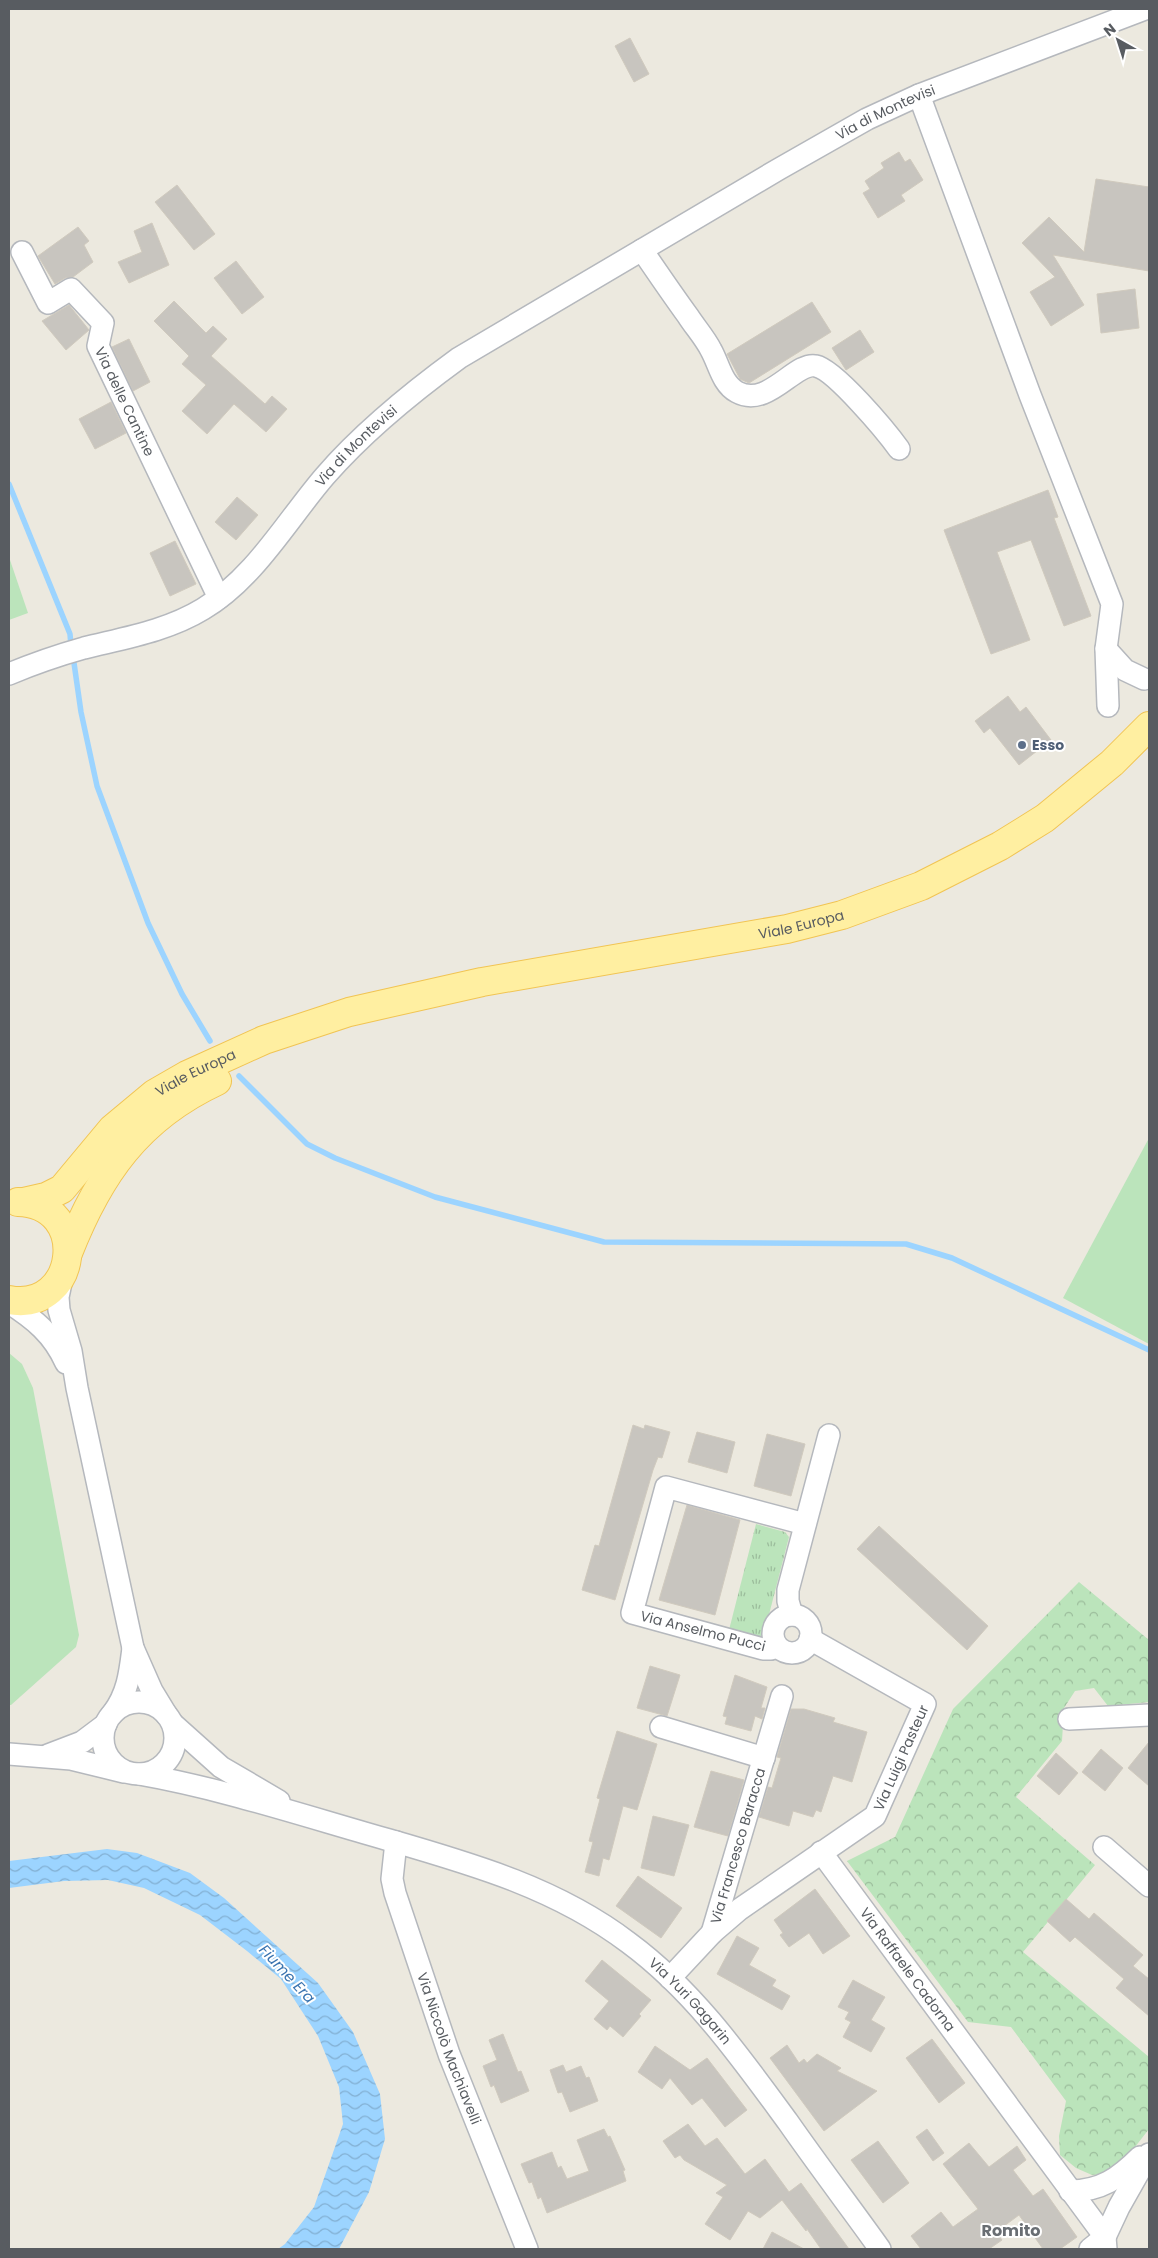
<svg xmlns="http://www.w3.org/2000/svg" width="1158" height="2258" viewBox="0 0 1158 2258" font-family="Poppins,sans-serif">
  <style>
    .grass { fill: url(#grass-tufts) }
    .park { fill: url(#park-crowns) }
    .garden { fill: #bbe4bb }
    .water { fill: url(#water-waves) }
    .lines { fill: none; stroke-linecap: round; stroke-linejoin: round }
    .stream { stroke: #9cd4ff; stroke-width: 5.5 }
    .building { fill: #c8c5bf; stroke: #d0cabe }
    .minor-casing { stroke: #b5b8bd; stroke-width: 24 }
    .major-casing { stroke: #f1c453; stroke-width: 30 }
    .minor { stroke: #fff; stroke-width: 21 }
    .major { stroke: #ffefa1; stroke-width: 28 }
    .service-dot { fill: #5c6f8a; stroke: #fff; stroke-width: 2 }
    .labels { text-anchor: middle; stroke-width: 4; stroke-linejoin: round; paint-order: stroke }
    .street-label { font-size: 14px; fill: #585c61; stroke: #fff }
    .service-label { font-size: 14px; font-weight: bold; fill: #4e5e75; stroke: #fff; text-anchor: start }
    .water-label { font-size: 15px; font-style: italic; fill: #3a74b0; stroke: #fff }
    .quarter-label { font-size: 16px; font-weight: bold; fill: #696e73; stroke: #fff }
  </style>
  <defs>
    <pattern id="grass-tufts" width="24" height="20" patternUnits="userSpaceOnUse" patternTransform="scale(1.25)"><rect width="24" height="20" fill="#bbe4bb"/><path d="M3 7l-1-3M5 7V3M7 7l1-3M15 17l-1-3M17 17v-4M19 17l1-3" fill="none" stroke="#9bbc9b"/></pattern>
    <pattern id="park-crowns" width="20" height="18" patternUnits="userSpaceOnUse" patternTransform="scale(1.25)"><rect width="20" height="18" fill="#bbe4bb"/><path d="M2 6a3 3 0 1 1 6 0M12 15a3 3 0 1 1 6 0" fill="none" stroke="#9bbc9b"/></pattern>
    <pattern id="water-waves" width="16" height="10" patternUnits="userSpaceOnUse" patternTransform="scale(1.25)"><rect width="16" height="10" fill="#9cd4ff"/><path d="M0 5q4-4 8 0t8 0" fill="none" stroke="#82afd2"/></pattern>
  </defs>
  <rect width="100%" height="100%" fill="#ece9df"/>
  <polygon class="grass" points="756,1524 785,1532 789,1537 764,1634 757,1638 729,1630"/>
  <polygon class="park" points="1079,1582 1149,1640 1149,1702 1108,1706 1094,1688 1075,1691 1064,1708 1062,1741 1016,1797 1095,1865 1023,1952 1149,2057 1149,2129 1121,2165 1102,2174 1092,2175 1076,2168 1060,2155 1059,2136 1066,2101 1011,2027 968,2022 847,1861 895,1837 953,1709"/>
  <g class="garden">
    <polygon points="9,557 28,613 9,620"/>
    <polygon points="1149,1138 1149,1344 1063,1298"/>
    <polygon points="9,1353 22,1364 33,1388 79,1635 76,1647 11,1705 9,1705"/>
  </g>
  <polygon class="water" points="107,1849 137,1853 190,1873 224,1898 318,1983 353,2032 380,2094 385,2139 369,2192 339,2249 278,2249 285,2244 314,2207 343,2124 339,2087 318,2036 281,1979 247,1951 200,1915 144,1888 108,1880 64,1881 9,1888 9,1861"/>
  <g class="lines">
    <g class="stream">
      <polyline points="9,484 70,634 71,646"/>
      <polyline points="73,656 81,712 97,786 148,923 182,994 210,1041"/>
      <polyline points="239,1076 307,1144 335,1158 435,1197 604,1242 906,1244 952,1258 1149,1350"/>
    </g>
  </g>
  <g class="building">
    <polygon points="630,38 649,74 634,82 615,46"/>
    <polygon points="899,152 905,162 910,159 923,180 901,195 905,201 878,218 863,193 870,189 865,181 884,168 881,163"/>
    <polygon points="1096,179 1149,187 1149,271 1053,255 1084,305 1051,326 1030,292 1055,277 1022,243 1049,217 1084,252"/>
    <polygon points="177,185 215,234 194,250 155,202"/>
    <polygon points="152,223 169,265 129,283 118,262 142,252 134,231"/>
    <polygon points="78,227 89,241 84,245 93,262 73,277 65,278 55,284 38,256"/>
    <polygon points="236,261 264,297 242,314 214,278"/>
    <polygon points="1135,289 1139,328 1101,333 1097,294"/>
    <polygon points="174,301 206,333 213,326 227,339 211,356 265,404 272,396 287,409 266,432 234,404 207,434 182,411 206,385 182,364 189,356 154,321"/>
    <polygon points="812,302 831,332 749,383 740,379 727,354"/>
    <polygon points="69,305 89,330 66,350 42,321"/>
    <polygon points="860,330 874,352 846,370 832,348"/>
    <polygon points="129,339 150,382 133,391 112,347"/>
    <polygon points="111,402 126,433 95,449 79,419"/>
    <polygon points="1048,490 1058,517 1054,518 1091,616 1064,626 1031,540 997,552 1030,640 991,654 944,530"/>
    <polygon points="237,497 258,515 236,540 215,522"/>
    <polygon points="175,541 196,584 170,596 150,553"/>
    <polygon points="1008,696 1020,712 1026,707 1051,740 1019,765 990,728 984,733 975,721"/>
    <polygon points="633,1425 644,1429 645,1425 670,1432 662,1458 658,1457 653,1470 615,1600 582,1590 595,1545 599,1546"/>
    <polygon points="697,1432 735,1442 727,1473 688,1462"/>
    <polygon points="767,1434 805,1444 791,1496 754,1486"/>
    <polygon points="687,1505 740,1520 715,1615 659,1600"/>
    <polygon points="879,1526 988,1626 967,1650 857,1549"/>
    <polygon points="650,1666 680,1675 667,1716 637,1708"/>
    <polygon points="735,1675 767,1687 761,1708 765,1708 762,1719 755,1716 751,1731 725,1724 727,1717 723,1716"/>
    <polygon points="791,1709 804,1709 835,1718 833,1722 867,1732 852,1782 833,1776 821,1812 816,1810 813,1817 793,1811 789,1826 759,1817 768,1787 772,1788 781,1758 777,1757"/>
    <polygon points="617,1731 657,1744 637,1810 623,1806 609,1860 603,1858 599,1876 585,1872 593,1842 589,1841 600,1799 597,1798"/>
    <polygon points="1149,1742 1149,1786 1128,1768"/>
    <polygon points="1101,1749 1123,1768 1105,1791 1082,1772"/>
    <polygon points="1056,1753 1078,1773 1059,1795 1037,1776"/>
    <polygon points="711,1771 744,1780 728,1836 694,1827"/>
    <polygon points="653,1816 689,1825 674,1876 641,1868"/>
    <polygon points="638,1876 682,1908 661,1938 616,1906"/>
    <polygon points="815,1889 850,1936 823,1954 809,1933 789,1947 780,1935 783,1933 774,1920"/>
    <polygon points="1066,1899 1089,1919 1094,1913 1143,1955 1133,1966 1149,1979 1149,2016 1116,1988 1124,1979 1075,1937 1070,1942 1047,1921"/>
    <polygon points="737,1936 759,1948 749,1965 776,1980 772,1986 790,1996 782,2010 717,1974"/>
    <polygon points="602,1960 651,2000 639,2014 641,2016 623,2037 610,2026 607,2030 594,2019 609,2001 585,1981"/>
    <polygon points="853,1980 885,1997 871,2020 885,2028 871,2052 843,2037 851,2022 845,2019 849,2012 838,2007"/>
    <polygon points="503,2034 518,2072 521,2071 529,2091 501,2103 494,2085 491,2087 483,2066 497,2060 489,2040"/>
    <polygon points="932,2039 965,2083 939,2103 906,2058"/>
    <polygon points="787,2045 799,2063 804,2059 807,2063 817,2054 841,2068 837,2071 877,2091 824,2131 770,2058"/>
    <polygon points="655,2046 690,2070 707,2058 747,2110 725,2127 702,2098 692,2105 670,2078 662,2089 638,2072"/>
    <polygon points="563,2065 566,2072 581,2066 586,2078 589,2077 598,2101 570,2112 562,2092 558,2093 550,2070"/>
    <polygon points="688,2124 705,2146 717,2138 745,2174 765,2159 789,2192 801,2183 849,2249 821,2249 807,2229 806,2231 782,2200 760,2218 748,2211 730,2240 705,2224 723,2197 716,2193 727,2185 684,2160 680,2155 675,2158 663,2141"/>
    <polygon points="604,2129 608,2137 610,2136 625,2170 623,2171 626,2181 547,2213 541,2197 538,2199 532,2182 529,2183 521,2164 552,2152 558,2168 561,2166 567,2179 589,2171 577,2140"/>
    <polygon points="927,2129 944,2153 933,2161 916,2137"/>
    <polygon points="878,2141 909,2183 883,2203 851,2160"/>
    <polygon points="969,2143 989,2167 1017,2146 1026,2160 1013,2170 1033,2196 1043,2189 1077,2237 1060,2249 1043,2249 1019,2215 996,2232 1002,2240 989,2249 921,2249 911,2236 941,2212 953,2227 978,2209 943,2164"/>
    <polygon points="772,2232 804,2249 763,2249"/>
  </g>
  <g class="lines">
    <defs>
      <g id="minor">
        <polyline points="919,95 1030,395 1112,604 1106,649 1108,706"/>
        <path d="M642 250C657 272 672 294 688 316 695 327 705 338 711 350 719 364 722 384 737 392 768 409 795 361 816 366 835 370 886 431 899 449"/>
        <path id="s1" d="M22 252 48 303 71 289 103 323 98 346 219 598"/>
        <polyline points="1106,649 1125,670 1144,679"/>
        <path id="s2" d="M9 674C33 664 59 655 84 648 124 638 167 631 203 609 255 578 287 520 325 476 364 431 411 393 459 358L779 169 867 119 919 95 1145 9"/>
        <polyline points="63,1273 58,1297 59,1310 71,1351 77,1388 133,1648 152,1691 166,1714"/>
        <path d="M9 1303C34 1319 53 1334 66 1363"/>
        <circle cx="792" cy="1634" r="19"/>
        <polyline points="792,1615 788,1601 788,1590 829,1435"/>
        <polyline points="776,1647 771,1649 763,1649 632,1613 666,1487 805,1524"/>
        <circle cx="139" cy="1738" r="36"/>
        <path d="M113 1713C128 1693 130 1672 133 1648"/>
        <polyline points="1069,1719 1149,1715"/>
        <polyline points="173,1724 221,1767 279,1801"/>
        <polyline points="661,1727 764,1758"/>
        <polyline points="9,1754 71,1759 124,1772"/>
        <polyline points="48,1755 82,1742 106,1724"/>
        <path id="s3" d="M139 1774C213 1787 286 1810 358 1831 453 1859 549 1882 629 1943 694 1991 741 2058 788 2122 818 2165 850 2207 880 2249"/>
        <path id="s4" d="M396 1842 392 1879 395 1893 449 2054 527 2249"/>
        <polyline points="1104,1847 1149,1886"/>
        <path id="s5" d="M821 1852 1105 2237 1106 2249"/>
        <path id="s6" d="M712 1933 782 1696"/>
        <path id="s7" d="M670 1978 712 1933 740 1909 875 1816 925 1704 810 1639"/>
        <path d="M1070 2191C1101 2191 1119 2178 1140 2157"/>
        <polyline points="1090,2249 1105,2237 1119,2207 1149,2154"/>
      </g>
      <g id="major">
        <path id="s8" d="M24 1202 46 1197 62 1189 112 1129 154 1094 187 1075 264 1040 349 1012 482 982 787 929 842 915 921 886 1000 846 1045 818 1112 763 1149 726"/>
        <path d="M68 1253C99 1174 138 1118 217 1081"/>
        <path d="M9 1300C78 1313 92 1204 18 1202"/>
      </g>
    </defs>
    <use href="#minor" class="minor-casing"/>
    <use href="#major" class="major-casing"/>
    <use href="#minor" class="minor"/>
    <use href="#major" class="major"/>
  </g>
  <circle class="service-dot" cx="1022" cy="745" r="5"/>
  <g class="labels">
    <g class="street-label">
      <text dy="5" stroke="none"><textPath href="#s2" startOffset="1058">Via di Montevisi</textPath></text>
      <text dy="5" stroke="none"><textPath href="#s1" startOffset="216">Via delle Cantine</textPath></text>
      <text dy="5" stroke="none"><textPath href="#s2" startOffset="430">Via di Montevisi</textPath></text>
      <text dy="5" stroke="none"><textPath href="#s8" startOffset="846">Viale Europa</textPath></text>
      <text dy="5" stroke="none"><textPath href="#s8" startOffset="220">Viale Europa</textPath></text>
      <text transform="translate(703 1631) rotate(14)" y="5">Via Anselmo Pucci</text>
      <text dy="5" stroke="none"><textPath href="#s7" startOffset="326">Via Luigi Pasteur</textPath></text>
      <text dy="5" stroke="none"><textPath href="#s6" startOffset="91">Via Francesco Baracca</textPath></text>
      <text dy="5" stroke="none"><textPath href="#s5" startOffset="146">Via Raffaele Cadorna</textPath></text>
      <text dy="5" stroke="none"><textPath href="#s3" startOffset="606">Via Yuri Gagarin</textPath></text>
      <text dy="5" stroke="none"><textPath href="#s4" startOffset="216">Via Niccolò Machiavelli</textPath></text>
    </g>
    <g class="service-label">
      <text x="1032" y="750">Esso</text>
    </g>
    <g class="water-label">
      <text transform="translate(287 1974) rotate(47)" y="5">Fiume Era</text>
    </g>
    <g class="quarter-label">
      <text x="1011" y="2236">Romito</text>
    </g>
  </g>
  <rect width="1158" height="2258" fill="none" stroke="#585c61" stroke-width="20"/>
  <g transform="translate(1118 40) rotate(321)" stroke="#ffffff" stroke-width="4" paint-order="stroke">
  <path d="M0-4L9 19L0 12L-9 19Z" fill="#585c61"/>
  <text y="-8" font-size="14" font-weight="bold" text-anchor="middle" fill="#585c61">N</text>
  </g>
</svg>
